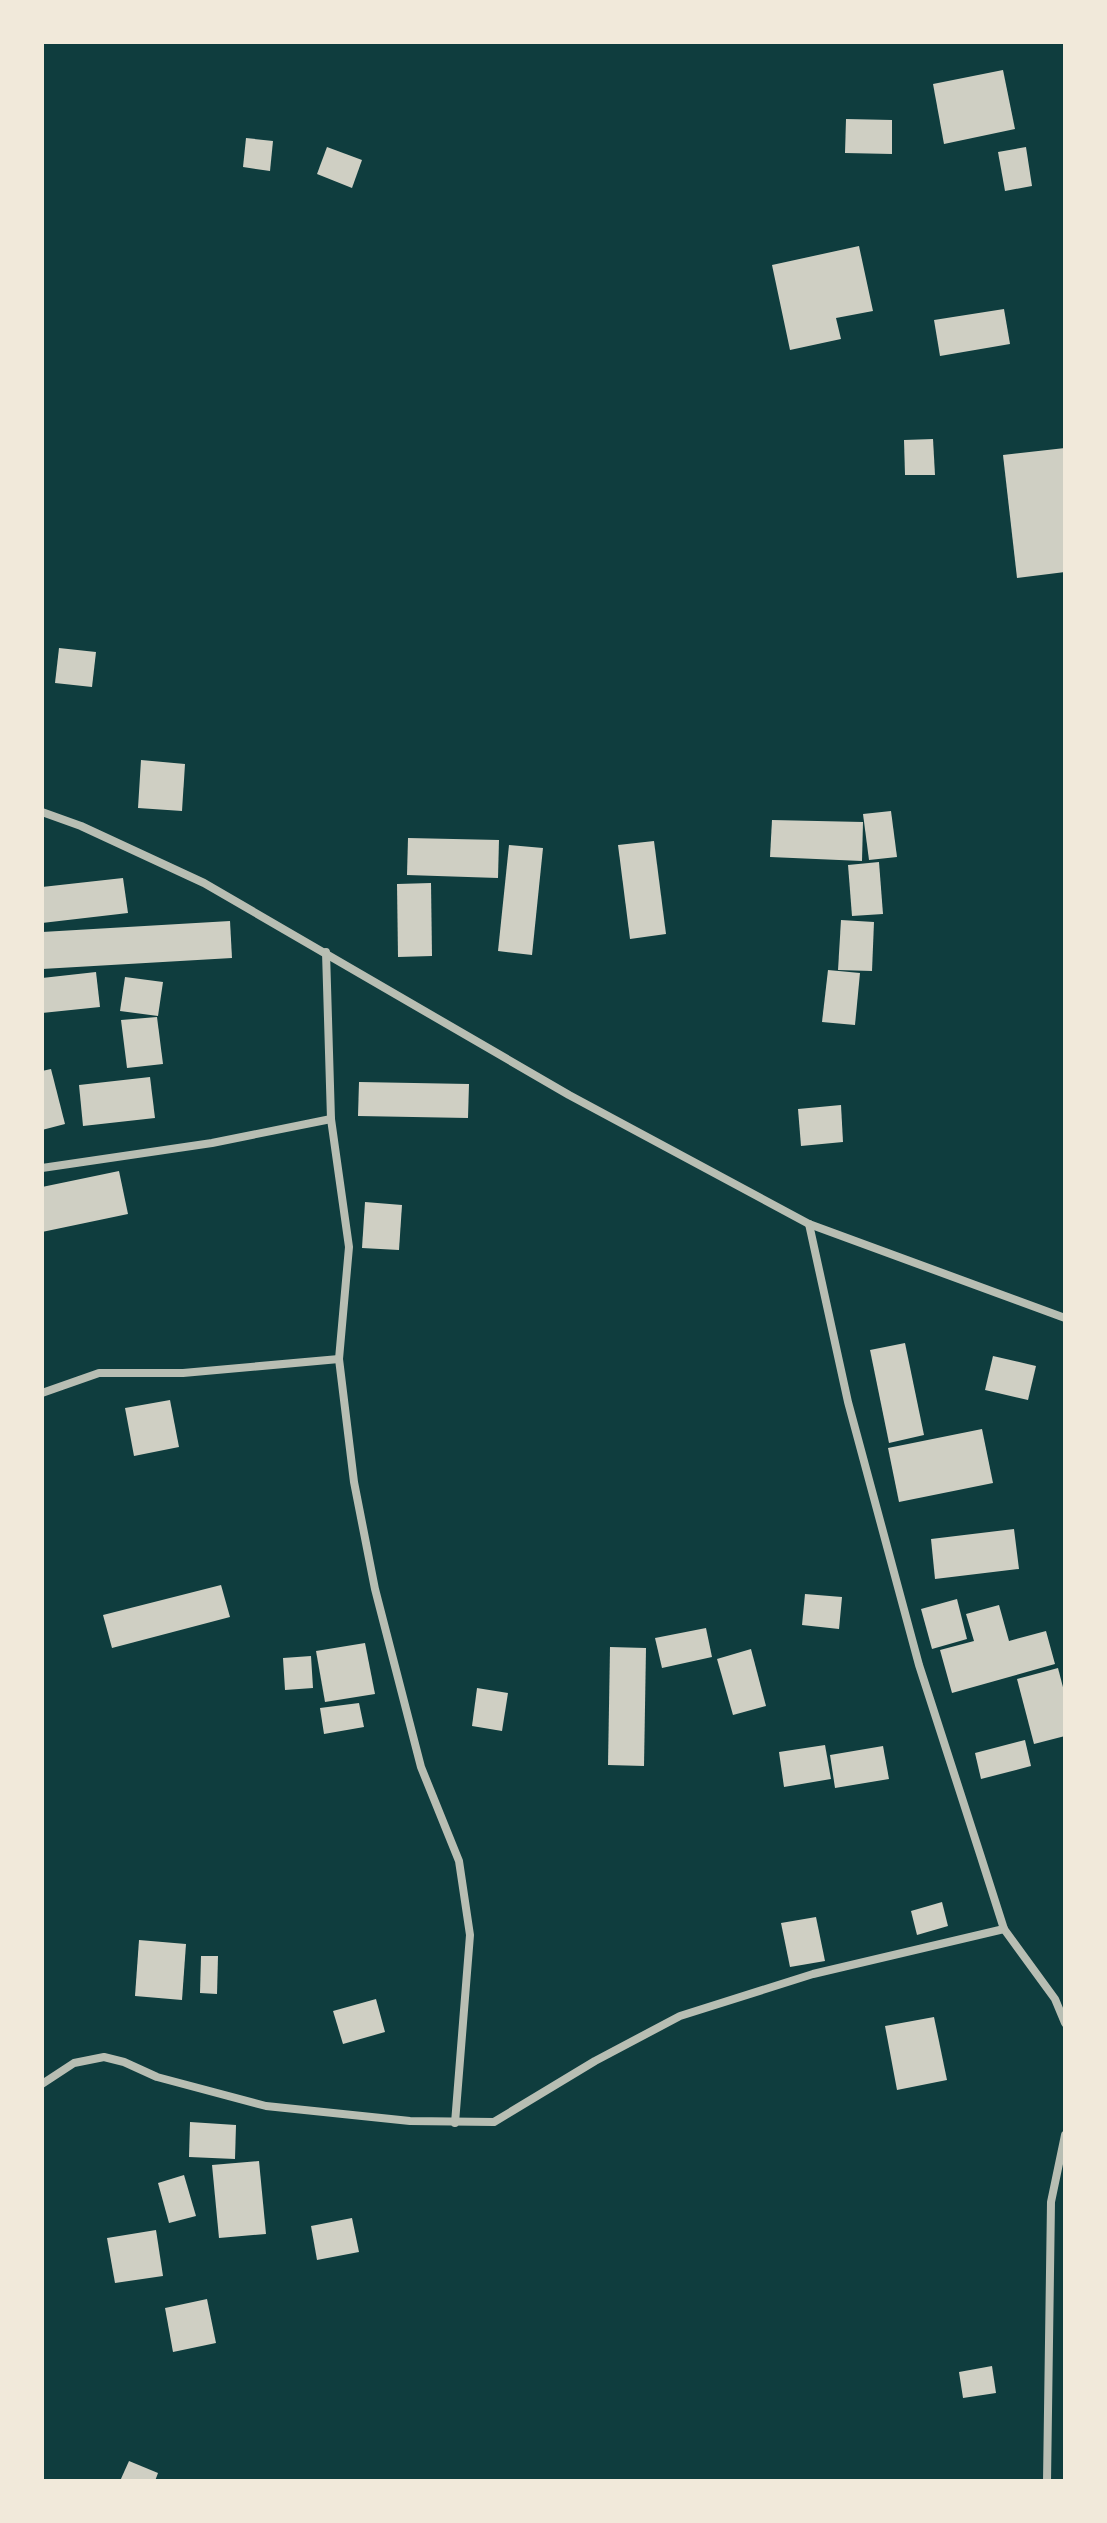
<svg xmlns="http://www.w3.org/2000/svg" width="1107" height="2523" viewBox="0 0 1107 2523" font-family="'PT Sans Narrow',sans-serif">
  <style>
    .building { fill: #cfcfc3 }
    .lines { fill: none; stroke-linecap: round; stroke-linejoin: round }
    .minor { stroke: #b8beb3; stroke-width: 8 }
  </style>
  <rect width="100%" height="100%" fill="#0f3d3e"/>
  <g class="building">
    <polygon points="1003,70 1015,129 944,144 933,84"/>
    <polygon points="846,119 892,120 892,154 845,153"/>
    <polygon points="246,138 273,141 270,171 243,167"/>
    <polygon points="327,147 362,160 352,188 317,174"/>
    <polygon points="1026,147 1032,186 1005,191 998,152"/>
    <polygon points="859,246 873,311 836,318 841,339 790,350 772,265"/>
    <polygon points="1004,309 1010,344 940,356 934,320"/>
    <polygon points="933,439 935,475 905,475 904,440"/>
    <polygon points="1065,448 1065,572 1017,578 1003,455"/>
    <polygon points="59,648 96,652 92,687 55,683"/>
    <polygon points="141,760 185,764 182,811 138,808"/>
    <polygon points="891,811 897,857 869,860 863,814"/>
    <polygon points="772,820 863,822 862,861 770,857"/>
    <polygon points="408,838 499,840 498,878 407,875"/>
    <polygon points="654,841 666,934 630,939 618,845"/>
    <polygon points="509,845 543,848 532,955 498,951"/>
    <polygon points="879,862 883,914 852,916 848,865"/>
    <polygon points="123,878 128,913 42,923 42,887"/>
    <polygon points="431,883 432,956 398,957 397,884"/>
    <polygon points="841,920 874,922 872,971 838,970"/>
    <polygon points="230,921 232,958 42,969 42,932"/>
    <polygon points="828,970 860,973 855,1025 822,1022"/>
    <polygon points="96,972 100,1007 42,1013 42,978"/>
    <polygon points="125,977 163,982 158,1016 120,1011"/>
    <polygon points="157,1017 163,1064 127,1068 121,1020"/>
    <polygon points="51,1069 65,1124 42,1130 42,1071"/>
    <polygon points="150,1077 155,1118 83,1126 79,1085"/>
    <polygon points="359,1082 469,1084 468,1118 358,1116"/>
    <polygon points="841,1105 843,1142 801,1146 798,1109"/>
    <polygon points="119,1171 128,1214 42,1232 42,1187"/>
    <polygon points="365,1202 402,1205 399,1250 362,1248"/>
    <polygon points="905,1343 924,1435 889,1443 870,1350"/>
    <polygon points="993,1356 1036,1366 1028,1400 985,1390"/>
    <polygon points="170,1400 179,1447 134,1456 125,1408"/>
    <polygon points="982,1429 993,1483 899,1502 888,1448"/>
    <polygon points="1014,1529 1019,1569 935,1579 931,1539"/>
    <polygon points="221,1585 230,1617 112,1648 103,1615"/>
    <polygon points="805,1594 842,1597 839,1629 802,1625"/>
    <polygon points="957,1599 967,1639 932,1649 921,1609"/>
    <polygon points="999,1605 1009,1641 1046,1631 1055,1664 952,1693 940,1650 974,1641 966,1614"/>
    <polygon points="706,1628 712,1657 662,1668 655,1638"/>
    <polygon points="365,1643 375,1694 325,1702 316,1651"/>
    <polygon points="610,1647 646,1648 644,1766 608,1765"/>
    <polygon points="751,1649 766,1706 733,1715 717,1659"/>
    <polygon points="311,1656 313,1688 285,1690 283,1658"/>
    <polygon points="1058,1668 1065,1695 1065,1736 1034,1744 1017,1679"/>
    <polygon points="477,1688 508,1693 502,1731 472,1726"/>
    <polygon points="359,1703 364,1727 324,1734 320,1708"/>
    <polygon points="1025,1740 1031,1766 981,1779 975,1753"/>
    <polygon points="825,1745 831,1779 784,1787 779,1752"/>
    <polygon points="883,1746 889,1779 835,1788 830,1755"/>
    <polygon points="942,1902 948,1926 917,1935 911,1911"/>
    <polygon points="816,1917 825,1961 790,1967 781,1923"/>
    <polygon points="139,1940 186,1944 182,2000 135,1996"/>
    <polygon points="201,1956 218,1956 217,1994 200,1993"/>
    <polygon points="376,1999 385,2032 343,2044 333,2011"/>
    <polygon points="934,2017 947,2080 897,2090 885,2026"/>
    <polygon points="190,2122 236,2125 235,2159 189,2157"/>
    <polygon points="259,2161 266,2234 219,2238 212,2165"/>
    <polygon points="184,2175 196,2216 169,2223 158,2183"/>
    <polygon points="352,2218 359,2252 317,2260 311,2226"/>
    <polygon points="156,2230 163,2276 115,2283 107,2238"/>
    <polygon points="207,2299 216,2343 173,2352 165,2308"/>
    <polygon points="992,2366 996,2393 963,2398 959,2372"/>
    <polygon points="129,2461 158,2473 155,2481 120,2481"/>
  </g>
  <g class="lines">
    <g class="minor">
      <polyline points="42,812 81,826 204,883 569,1095 809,1224 1065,1318"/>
      <polyline points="326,952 331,1119 349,1247 339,1359 354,1482 375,1589 421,1767 459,1861 470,1935 455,2123"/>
      <polyline points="42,1168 212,1143 331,1119"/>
      <polyline points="809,1224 848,1402 919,1665 981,1857 1004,1929 1055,1999 1065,2023"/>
      <polyline points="42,1393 99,1373 183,1373 339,1359"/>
      <polyline points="42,2084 74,2063 104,2057 124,2062 157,2077 266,2106 410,2121 494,2122 595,2061 680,2016 813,1974 1004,1929"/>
      <polyline points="1047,2481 1051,2202 1065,2135"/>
    </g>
  </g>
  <rect width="1107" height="2523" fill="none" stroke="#f1e9da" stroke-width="88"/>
</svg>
